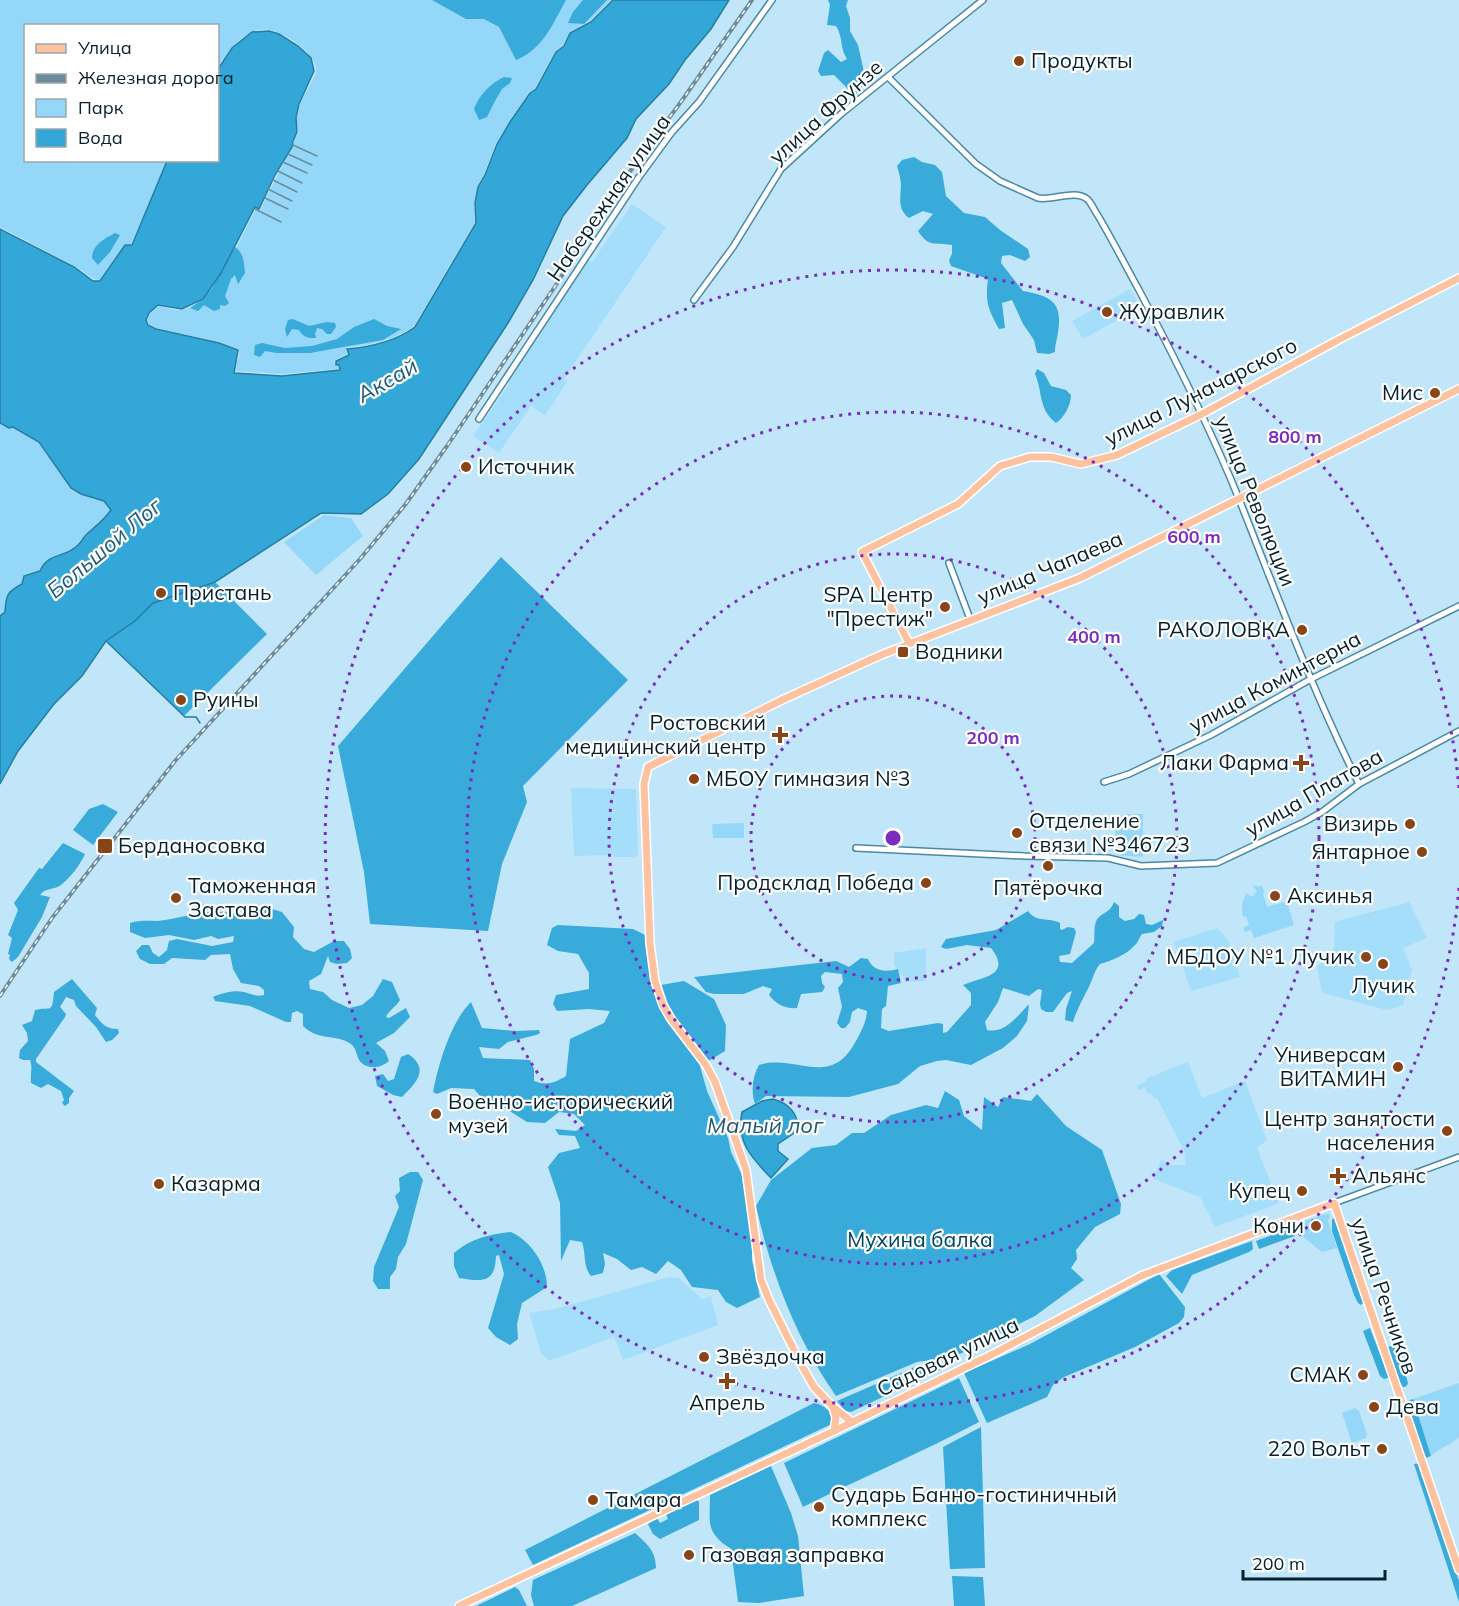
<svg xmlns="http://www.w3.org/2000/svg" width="1459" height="1606" viewBox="0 0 1459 1606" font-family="Mulish,sans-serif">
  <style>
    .built { fill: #a5defa }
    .green { fill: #94d7f9 }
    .forest { fill: #38abdb }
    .water { fill: #33a7d7; stroke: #267ea4; stroke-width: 1.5 }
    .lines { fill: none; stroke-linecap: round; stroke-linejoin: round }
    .stream { stroke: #267ea4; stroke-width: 1.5 }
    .minor-casing { stroke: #4a88a5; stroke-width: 8 }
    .major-casing { stroke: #fff; stroke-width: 10 }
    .minor { stroke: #fff; stroke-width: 5 }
    .major { stroke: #fdc3a0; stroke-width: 7 }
    .tram { stroke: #6c8c9b; stroke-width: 1.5 }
    .rail-casing { stroke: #6c8c9b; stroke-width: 4 }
    .rail { stroke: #fff; stroke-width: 1.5; stroke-dasharray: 4.5; stroke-linecap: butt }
    .ring { fill: none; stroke: #7b2cbf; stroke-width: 3; stroke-dasharray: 3 6 }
    .poi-dot { fill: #884517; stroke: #fff; stroke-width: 2 }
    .labels { text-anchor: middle; stroke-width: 4.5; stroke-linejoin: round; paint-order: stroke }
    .poi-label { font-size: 21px; fill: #06202c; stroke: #fff; text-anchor: start }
    .street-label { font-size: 21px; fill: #06202c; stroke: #fff }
    .park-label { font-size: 21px; fill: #00435c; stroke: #fff }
    .water-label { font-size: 22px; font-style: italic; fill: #205b75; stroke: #fff }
    .centre { fill: #7b2cbf; stroke: #fff; stroke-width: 3 }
    .ring-label { font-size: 18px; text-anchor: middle; font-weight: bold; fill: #7b2cbf; stroke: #fff; stroke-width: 4.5; stroke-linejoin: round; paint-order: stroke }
  </style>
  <rect width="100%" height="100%" fill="#c1e6f9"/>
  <g class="built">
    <polygon points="632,204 666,227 564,379 567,382 545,415 531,406 499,453 473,436 509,384 506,381 586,258 592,262"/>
    <polygon points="1130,289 1137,301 1125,308 1125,316 1083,339 1072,321"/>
    <polygon points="571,788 636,789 638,854 635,857 614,857 613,855 574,856"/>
    <polygon points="1409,902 1427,938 1403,948 1412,970 1403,1005 1387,1010 1322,993 1317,967 1334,948 1335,922"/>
    <polygon points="1217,928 1228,940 1240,977 1191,991 1174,942"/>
    <polygon points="926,948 926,981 905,982 899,970 894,966 894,953"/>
    <polygon points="1188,1062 1202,1098 1245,1081 1267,1140 1257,1148 1279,1203 1215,1227 1200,1197 1154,1179 1161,1160 1168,1163 1169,1165 1186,1165 1185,1153 1158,1100 1153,1097 1151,1093 1148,1094 1145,1088 1138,1090 1137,1086 1147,1081 1147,1078"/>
    <polygon points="669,1277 679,1278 702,1299 711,1296 718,1325 623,1360 614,1337 549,1361 541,1353 529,1313 559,1308"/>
  </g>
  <g class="green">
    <path d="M0 0H611L590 21 569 32 563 45 555 51 535 88 529 92 509 122 496 143 484 174 477 187 474 203 475 222 414 326C395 340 369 346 346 347L347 354 334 360 335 366H338V369L282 374 236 371 237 361 239 358V349L219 342 156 328 149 324 147 320 150 314 158 306C165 307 174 311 181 310 214 308 241 235 256 209L260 211C270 187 285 164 294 140 294 140 299 133 299 133 299 130 297 127 297 124 296 118 298 111 300 105 303 95 314 81 316 72 318 54 286 34 271 30 247 25 230 49 218 66V26H26V160L170 161 131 244H125L100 280 94 279 75 266 0 227Z"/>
    <path d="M0 423 9 428 13 427 38 442 71 488 81 494 104 501 111 510C103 519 96 526 87 534 76 544 74 554 56 555L40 571 22 578V584L12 589 5 612 0 616Z"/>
    <polygon points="324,515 351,518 363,536 316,575 284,542"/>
    <polygon points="1128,814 1143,814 1143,857 1117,855 1114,817"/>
    <polygon points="744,823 744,838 713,838 712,824"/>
    <path d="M1256 885 1258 887 1261 885 1265 892 1263 894 1267 907 1287 901 1294 925 1254 938 1251 930 1244 932V927L1249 925 1246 916 1243 917C1241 909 1242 899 1247 893L1252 897 1257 891 1253 887Z"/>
    <polygon points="1329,1213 1330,1218 1328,1220 1337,1248 1322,1252 1301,1235 1295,1224"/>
    <path d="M1459 1383V1437C1451 1445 1439 1448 1431 1456L1413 1399Z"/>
    <polygon points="1355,1408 1359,1411 1367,1434 1366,1438 1352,1443 1342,1413"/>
  </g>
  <g class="forest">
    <path d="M432 0H566C553 24 542 50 516 60L499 27 484 19H466Z"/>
    <polygon points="583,0 607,0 584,24 568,23 573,12"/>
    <path d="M828 0H848L846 6 850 18V31L858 45 864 72 861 91 855 94 850 91 834 75 821 76 818 71 824 53 828 50 841 62 847 59C839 45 844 40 836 26L827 25 830 5Z"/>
    <path d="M504 77 512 78 510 83 502 89 495 101 487 117 479 120 474 109C479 95 491 83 504 77Z"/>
    <path d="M914 157 922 162 935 165 942 172 946 196 964 213 985 217 1000 230 1028 249 1030 257 1025 261 1010 255 1002 256 1001 263 1023 291C1050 296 1063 301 1058 332 1057 340 1055 344 1055 352L1049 354 1037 353 1034 340 1023 324 1012 300 1002 303 1005 328 999 329C988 309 985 302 988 279L951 266 949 260 952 254V245C934 242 929 248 918 231L933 214 923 211 909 218C898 210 900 199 901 186 901 180 899 172 897 166L902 160Z"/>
    <path d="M115 233 120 235 110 252 98 265 92 258C92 245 104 239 115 233Z"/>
    <path d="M235 247C244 253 244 263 245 273L238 284 235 275 231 279 225 296 229 303 225 306 220 305V309L214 311 204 305 198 311 190 308 203 299 212 288Z"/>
    <path d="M293 319 309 326 327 322 335 323 336 327 331 334H327L322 329 317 328 315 334 316 338C308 338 304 338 299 330L292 329 287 337 285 329 288 320Z"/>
    <polygon points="374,319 387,326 401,329 383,340 332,349 310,353 277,353 265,351 260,357 254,355 255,345 262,343 285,348 312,346 337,339 354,327"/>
    <path d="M1037 369 1044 373 1051 386 1066 390 1071 395C1071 405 1064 418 1056 423 1038 409 1043 392 1035 374Z"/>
    <polygon points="501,557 628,680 523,786 527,802 502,864 488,931 370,924 364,872 338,746"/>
    <polygon points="215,582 267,634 184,716 106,641 135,621 153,603"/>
    <polygon points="103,804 118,812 93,845 73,830 89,809"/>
    <path d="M63 843 85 854C80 865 71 877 61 885 55 890 46 887 40 895L50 897 42 917 18 957 12 962 9 959 10 955 8 954 12 938 8 935 18 910 14 903 39 868 42 869Z"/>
    <path d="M1114 902 1119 906V917L1125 921 1134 919 1139 914 1144 915 1146 924 1152 925 1163 920 1162 926 1154 932 1142 934C1139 938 1138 943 1134 946 1126 955 1111 961 1100 964 1095 970 1094 975 1091 982 1085 996 1077 1008 1073 1022L1065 1020 1066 1009 1072 991 1067 993 1053 1012H1046L1041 1009 1040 1004 1042 990 1038 989 1029 996 1003 988 998 1002 985 1022 987 1030C1004 1034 1017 1017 1028 1005L1029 1006 1027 1021 1017 1036 1003 1048 971 1065 946 1060 937 1061 920 1066 898 1084 849 1097 766 1096 755 1104C751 1092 752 1077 759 1065 795 1054 828 1087 853 1046 860 1034 866 1024 867 1011L858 1008 852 1012 850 1022 845 1028H841L837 1023 842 1007 838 988 843 982 842 974 825 972 821 976 822 983 825 987 822 992 801 994 797 1008C785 1009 776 1004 769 995L772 989 763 986 744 994H714L706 992 694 977 836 961 849 967 861 958 868 959C874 972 885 972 898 969L901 983 888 986 886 1006 882 1009 881 1028 889 1031 938 1023 943 1024V1033L947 1032 971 1005V993L963 985C981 977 1013 976 991 948L967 945 946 949 941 947 946 939 996 930 1028 911C1036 923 1049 917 1060 923V929L1062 930 1068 927 1074 928 1076 932 1070 954 1059 956 1060 962 1072 963 1094 943C1095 935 1093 922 1099 917 1106 911 1110 912 1114 902Z"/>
    <path d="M265 907 282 912 294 927 293 937 304 949 314 952 334 941H344L350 949 352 958 347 963 337 964 330 962 328 956 321 974 309 981 310 989 323 992 332 1000 349 1008 362 1005 373 996 383 979 392 982 400 1000C396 1007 389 1010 386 1017L389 1018 406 1008 410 1017 394 1033 376 1043 385 1051 389 1061C383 1066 375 1069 367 1066 355 1062 359 1051 351 1044 335 1033 320 1042 303 1026V1014L297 1011 292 1013 291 1022H286L250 1006 215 1001 213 997C222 993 234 990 244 992 252 994 256 997 264 995V990L259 986 241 983 233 969 230 954 211 955 205 960 172 958 164 964H150L140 959 136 951 142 945H149L153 953 159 957 167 950 169 941 177 939 212 946 233 942 234 936 218 939 211 936 194 940 169 935 145 938 130 932V923C140 920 148 921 158 921 176 919 193 913 210 912 232 910 243 919 265 907Z"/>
    <path d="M558 925 633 929 647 936 655 986 684 981 714 999 726 1025 725 1051 700 1066 707 1091 728 1138 731 1152 743 1177 752 1207V1260L760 1297 737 1308 726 1302 718 1290 692 1287 681 1270 668 1261 656 1274 642 1267 631 1270 617 1259 603 1253 605 1264 603 1273 591 1276C583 1267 586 1253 582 1242L570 1240 561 1261 560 1203 548 1167 559 1153 580 1148 575 1136 559 1135 555 1129 576 1131 585 1125 574 1114 559 1112 545 1123 527 1122 505 1108 486 1103 474 1089 451 1088 437 1094 433 1092C438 1065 451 1021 471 1002L482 1028 516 1031 539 1030 540 1033 536 1035 508 1042 499 1049 479 1047 483 1058 530 1060 534 1069V1081C547 1086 554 1083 566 1076L570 1039 604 1023 610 1011 589 1009 557 1011 553 1004 556 995 589 989V973L578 954 558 951 547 945 552 928Z"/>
    <path d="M72 979 97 1008 95 1015C102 1024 106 1029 118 1029L119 1033 112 1040 106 1042 96 1027 76 1006 74 1000 66 997 60 1007 66 1014 65 1017 36 1059V1062L74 1091 69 1098V1103L65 1106 62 1103 64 1100 61 1091 48 1084 41 1088 31 1083C30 1075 33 1068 30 1060H23L19 1058 20 1050 28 1041 27 1033 22 1025 32 1021 35 1010C51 1006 52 1015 54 992Z"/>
    <path d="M408 1054C431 1069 415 1084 402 1097L393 1095 377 1086 375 1076 383 1074 388 1081 394 1079 401 1057Z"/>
    <path d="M945 1091 959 1100 964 1116 982 1130 984 1097 998 1107 1003 1097 1031 1101 1037 1094 1066 1126 1102 1150 1121 1204 1120 1214 1095 1227 1076 1250 1077 1259 1071 1268 1084 1280 1035 1316 954 1357 917 1362 836 1396C796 1339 771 1273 756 1206L771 1180 812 1148 836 1145 852 1133H864L891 1115 926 1105 938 1108Z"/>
    <polygon points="410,1172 418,1172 423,1180 406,1244 398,1257 396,1269 390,1277 390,1289 378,1289 373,1281 374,1267 399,1207 395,1196 400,1191 399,1178"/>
    <polygon points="1335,1218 1337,1219 1364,1302 1361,1305 1358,1303 1354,1295 1332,1231 1332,1219"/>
    <polygon points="1291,1228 1296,1230 1295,1236 1259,1249 1256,1241"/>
    <path d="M511 1232C531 1241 547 1265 547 1287L522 1303 517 1324 518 1339 510 1345 496 1337 488 1328 504 1274 499 1255 496 1256C495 1283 483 1282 459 1278L454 1266V1253C470 1239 490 1234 511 1232Z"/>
    <polygon points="1252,1241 1253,1249 1249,1252 1192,1275 1182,1294 1166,1276 1172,1270"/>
    <polygon points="1159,1274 1185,1307 1184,1317 1179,1323 1135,1347 1064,1377 1053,1385 1047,1397 987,1423 964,1373 1030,1344"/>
    <polygon points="1370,1328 1388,1375 1388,1378 1384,1379 1380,1376 1363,1331"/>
    <path d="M1390 1346H1395L1407 1379 1408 1384 1405 1387H1403C1395 1377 1390 1361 1388 1348Z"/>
    <polygon points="945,1363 948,1366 851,1412 845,1411 837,1401 917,1366"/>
    <path d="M959 1378 979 1422C921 1453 861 1478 803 1507L784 1463Z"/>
    <polygon points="1413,1399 1431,1456 1423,1459 1405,1402"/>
    <path d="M814 1403C826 1405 830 1412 836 1422L533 1565 525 1550Z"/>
    <polygon points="981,1427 985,1568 950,1569 943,1447"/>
    <polygon points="1420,1463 1459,1581 1459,1602 1414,1464"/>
    <path d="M771 1466 791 1513 798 1536 804 1596 759 1603 738 1602 731 1549C705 1532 710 1524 710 1495Z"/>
    <polygon points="696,1499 699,1502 699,1520 660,1539 653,1534 648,1524 657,1518 660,1523 668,1519 666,1514"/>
    <path d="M635 1533C647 1544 656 1551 656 1568L572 1606H534L531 1595 533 1580Z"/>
    <polygon points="952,1576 983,1577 985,1606 954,1606"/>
    <polygon points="515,1587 519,1590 527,1606 476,1606"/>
  </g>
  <g class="water">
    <path d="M613 0H729L711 29 685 60 669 84 636 119 627 138 587 185 563 216 533 280 508 323 419 459 388 494 361 514 321 513 215 582 153 603 135 621 106 641 82 676 54 704 18 751 0 784V616L5 612C6 595 7 592 22 584L24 576 40 571C49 551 65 559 78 545 82 542 83 537 87 534 96 526 104 520 111 510L104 501 81 494 71 488 39 442 13 427 9 428 0 423V229L74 267 93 281H100L125 245H132L167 161 218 160V69L232 48 252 32 269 31 279 34 298 46 311 58 314 71 299 104 296 117 297 132 293 141 292 147 275 175 259 209 255 207 221 273 203 299 182 309 158 305 149 313 146 320 148 325 156 329 219 343 238 350 234 373 282 376 340 370 339 365H336V361L349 355 347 349C370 347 396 341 415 327L476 223 475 203 478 187 485 175 497 144 510 122 530 93 536 89 556 52 564 46 570 33 591 22Z"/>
    <path d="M773 1099C788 1103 800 1114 797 1131L778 1144V1151L788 1159 771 1178C751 1157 736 1142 742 1112L762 1101Z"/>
  </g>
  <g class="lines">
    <polyline class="stream" points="106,641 185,717 196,717 200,723"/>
    <defs>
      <g id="minor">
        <path d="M888 77 976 164 1000 181 1038 198C1052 201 1075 189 1087 199 1091 202 1094 210 1097 214 1112 239 1125 265 1139 290 1175 358 1210 427 1239 499 1277 595 1313 692 1359 784"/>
        <polyline points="694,300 733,247 781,169 841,114 983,0"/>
        <polyline points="479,419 639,177 672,132 699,102 772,0"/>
        <polyline points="949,563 970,619"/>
        <polyline points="1104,782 1129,774 1211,735 1311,679 1459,606"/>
        <polyline points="856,848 1025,856 1108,858 1141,866 1217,863 1304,822 1322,812 1359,784 1459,731"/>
        <polyline points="1334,1203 1459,1157"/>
      </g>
      <g id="major">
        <polyline points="909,643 862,552 958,504 1000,466 1030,457 1051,457 1081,464 1117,455 1202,414 1340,339 1459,278"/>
        <polyline points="833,1407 836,1418 834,1431"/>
        <polyline points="852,1422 833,1407 814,1387 802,1366 769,1300 761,1280 746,1170 736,1141 715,1082 706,1065 671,1019 663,1005 655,981 650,943 644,784 648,767 784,699 881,655 1080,578 1459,389"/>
        <polyline points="459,1606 834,1431 993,1354 1141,1276 1334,1203 1459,1570"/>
      </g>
    </defs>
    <use href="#minor" class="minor-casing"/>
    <use href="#major" class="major-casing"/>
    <use href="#minor" class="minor"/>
    <use href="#major" class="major"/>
    <g class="tram">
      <polyline points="293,145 317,156"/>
      <polyline points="288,154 312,165"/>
      <polyline points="283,162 307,173"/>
      <polyline points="278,171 302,183"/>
      <polyline points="273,180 297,192"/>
      <polyline points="268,189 292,201"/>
      <polyline points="265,198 288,209"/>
      <polyline points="255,209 281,222"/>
    </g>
    <defs>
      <polyline id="rail" points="0,996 52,918 175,761 360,559 405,505 447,446 556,285 612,196 683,99 752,0"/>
    </defs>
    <use href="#rail" class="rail-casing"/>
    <use href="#rail" class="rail"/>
  </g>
  <g class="ring">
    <circle cx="893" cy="838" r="142"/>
    <circle cx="893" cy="838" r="284"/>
    <circle cx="893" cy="838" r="426"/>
    <path d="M1459 888A568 568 0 1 1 1459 788"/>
  </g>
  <g class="poi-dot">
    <circle cx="1019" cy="61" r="6"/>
    <circle cx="1107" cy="312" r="6"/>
    <circle cx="1435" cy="393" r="6"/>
    <circle cx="466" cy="467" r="6"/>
    <circle cx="161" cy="593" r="6"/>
    <circle cx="945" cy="607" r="6"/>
    <circle cx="1302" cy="630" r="6"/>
    <rect x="897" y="646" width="12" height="12" rx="3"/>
    <circle cx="181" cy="700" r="6"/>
    <path d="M777 726h6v6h6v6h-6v6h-6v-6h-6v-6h6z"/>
    <path d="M1298 754h6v6h6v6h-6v6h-6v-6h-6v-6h6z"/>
    <circle cx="694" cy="779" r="6"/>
    <circle cx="1410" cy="824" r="6"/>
    <circle cx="1017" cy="833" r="6"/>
    <rect x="97" y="838" width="16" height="16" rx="3"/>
    <circle cx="1422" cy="852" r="6"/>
    <circle cx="1048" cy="866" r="6"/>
    <circle cx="926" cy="883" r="6"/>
    <circle cx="1275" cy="896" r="6"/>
    <circle cx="176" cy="898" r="6"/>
    <circle cx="1366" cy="957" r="6"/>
    <circle cx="1383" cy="964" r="6"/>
    <circle cx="1398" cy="1067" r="6"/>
    <circle cx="436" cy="1114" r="6"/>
    <circle cx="1447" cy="1131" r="6"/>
    <path d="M1335 1167h6v6h6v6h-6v6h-6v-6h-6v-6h6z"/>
    <circle cx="159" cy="1184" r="6"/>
    <circle cx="1302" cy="1191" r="6"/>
    <circle cx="1316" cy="1226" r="6"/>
    <circle cx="704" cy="1357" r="6"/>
    <circle cx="1363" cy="1375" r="6"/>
    <path d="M724 1372h6v6h6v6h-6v6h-6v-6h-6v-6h6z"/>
    <circle cx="1374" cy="1407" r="6"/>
    <circle cx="1382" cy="1449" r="6"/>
    <circle cx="593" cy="1500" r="6"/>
    <circle cx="819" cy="1507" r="6"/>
    <circle cx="689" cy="1555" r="6"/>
  </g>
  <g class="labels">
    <g class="poi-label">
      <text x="1031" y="68">Продукты</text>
      <text x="1119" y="319">Журавлик</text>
      <text x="1423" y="400" text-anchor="end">Мис</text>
      <text x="478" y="474">Источник</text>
      <text x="173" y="600">Пристань</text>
      <text x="933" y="602" text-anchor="end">SPA Центр<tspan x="933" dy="24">"Престиж"</tspan></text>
      <text x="1290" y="637" text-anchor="end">РАКОЛОВКА</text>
      <text x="915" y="659">Водники</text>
      <text x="193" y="707">Руины</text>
      <text x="766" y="730" text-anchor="end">Ростовский<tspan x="766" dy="24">медицинский центр</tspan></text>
      <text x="1289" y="770" text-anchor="end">Лаки Фарма</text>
      <text x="706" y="786">МБОУ гимназия №3</text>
      <text x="1029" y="828">Отделение<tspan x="1029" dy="24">связи №346723</tspan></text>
      <text x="1398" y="831" text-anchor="end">Визирь</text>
      <text x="118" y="853">Берданосовка</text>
      <text x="1410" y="859" text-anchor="end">Янтарное</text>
      <text x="914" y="890" text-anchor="end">Продсклад Победа</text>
      <text x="188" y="893">Таможенная<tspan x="188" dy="24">Застава</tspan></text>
      <text x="1048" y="895" text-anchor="middle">Пятёрочка</text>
      <text x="1287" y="903">Аксинья</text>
      <text x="1354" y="964" text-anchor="end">МБДОУ №1 Лучик</text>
      <text x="1383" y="993" text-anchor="middle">Лучик</text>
      <text x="1386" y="1062" text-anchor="end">Универсам<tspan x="1386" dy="24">ВИТАМИН</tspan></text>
      <text x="448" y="1109">Военно-исторический<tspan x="448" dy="24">музей</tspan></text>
      <text x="1435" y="1126" text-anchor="end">Центр занятости<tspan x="1435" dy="24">населения</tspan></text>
      <text x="1352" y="1183">Альянс</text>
      <text x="171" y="1191">Казарма</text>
      <text x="1290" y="1198" text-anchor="end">Купец</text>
      <text x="1304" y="1233" text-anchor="end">Кони</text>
      <text x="716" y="1364">Звёздочка</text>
      <text x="1351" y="1382" text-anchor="end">СМАК</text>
      <text x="727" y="1410" text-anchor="middle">Апрель</text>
      <text x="1386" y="1414">Дева</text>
      <text x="1370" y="1456" text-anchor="end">220 Вольт</text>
      <text x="831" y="1502">Сударь Банно-гостиничный<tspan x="831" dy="24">комплекс</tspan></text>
      <text x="605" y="1507">Тамара</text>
      <text x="701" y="1562">Газовая заправка</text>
    </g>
    <g class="street-label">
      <text transform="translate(826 112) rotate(-42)" y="7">улица Фрунзе</text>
      <text transform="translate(609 198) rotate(-55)" y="7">Набережная улица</text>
      <text transform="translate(1201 392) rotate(-27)" y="7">улица Луначарского</text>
      <text transform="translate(1255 501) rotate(68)" y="7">улица Революции</text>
      <text transform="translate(1050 568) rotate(-23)" y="7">улица Чапаева</text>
      <text transform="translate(1275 682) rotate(-28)" y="7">улица Коминтерна</text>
      <text transform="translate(1314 793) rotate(-30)" y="7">улица Платова</text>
      <text transform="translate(1384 1296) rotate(71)" y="7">улица Речников</text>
      <text transform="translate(948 1357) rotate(-26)" y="7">Садовая улица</text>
    </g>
    <g class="park-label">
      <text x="920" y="1247">Мухина балка</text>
    </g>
    <g class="water-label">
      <text transform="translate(387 380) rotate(-30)" y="8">Аксай</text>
      <text transform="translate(104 548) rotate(-40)" y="8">Большой Лог</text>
      <text x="765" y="1133">Малый лог</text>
    </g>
  </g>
  <circle cx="893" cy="838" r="9" class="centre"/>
  <g class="ring-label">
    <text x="1295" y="443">800 m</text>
    <text x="1194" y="543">600 m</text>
    <text x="1094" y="643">400 m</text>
    <text x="993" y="744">200 m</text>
  </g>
  <rect x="24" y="24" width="195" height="138" fill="#ffffff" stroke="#9ba6ab" stroke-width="1.5"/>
  <rect x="36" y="44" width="30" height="9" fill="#fdc3a0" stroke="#9ba6ab" stroke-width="1.5"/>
  <text x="78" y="54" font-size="18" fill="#06202c">Улица</text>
  <rect x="36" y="74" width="30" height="9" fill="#6c8c9b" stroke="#9ba6ab" stroke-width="1.5"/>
  <text x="78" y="84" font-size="18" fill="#06202c">Железная дорога</text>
  <rect x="36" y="99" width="30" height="18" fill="#94d7f9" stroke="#9ba6ab" stroke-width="1.5"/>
  <text x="78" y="114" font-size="18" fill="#06202c">Парк</text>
  <rect x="36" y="129" width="30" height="18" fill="#33a7d7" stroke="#9ba6ab" stroke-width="1.5"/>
  <text x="78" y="144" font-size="18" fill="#06202c">Вода</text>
  <path d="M1243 1570v9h142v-9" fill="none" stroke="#06202c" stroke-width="3"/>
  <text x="1252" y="1570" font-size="18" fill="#06202c" stroke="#ffffff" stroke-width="4.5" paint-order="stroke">200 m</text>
</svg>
